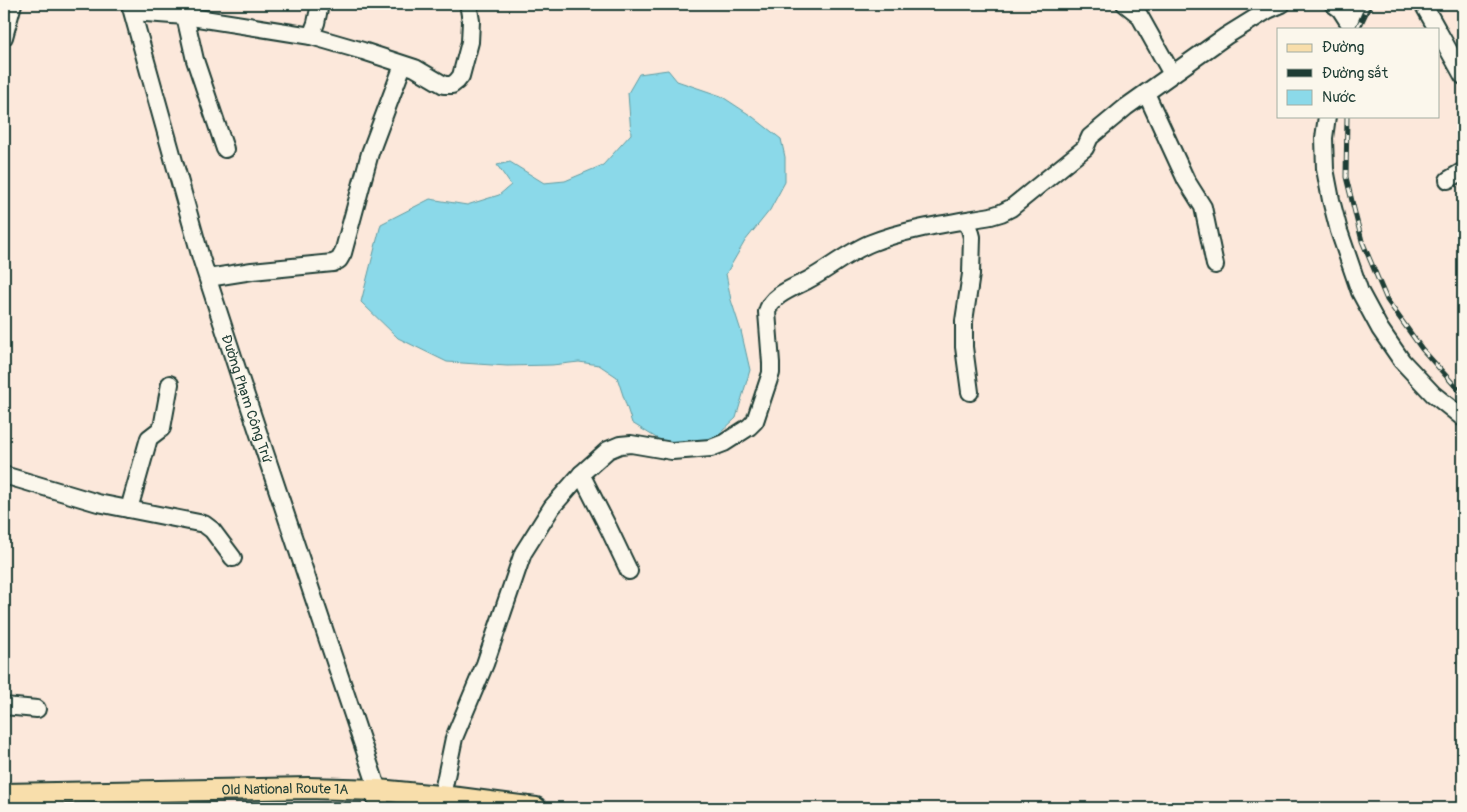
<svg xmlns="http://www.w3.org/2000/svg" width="1467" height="812" viewBox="0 0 1467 812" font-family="Pangolin,sans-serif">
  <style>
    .water { fill: #8bd9e9; stroke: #609ba1 }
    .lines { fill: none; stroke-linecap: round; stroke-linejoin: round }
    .minor-casing { stroke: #1f3d34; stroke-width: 20 }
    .major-casing { stroke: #1f3d34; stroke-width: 24 }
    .minor { stroke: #fbf7ec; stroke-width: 16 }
    .major { stroke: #f8deab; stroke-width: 20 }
    .rail-casing { stroke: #1f3d34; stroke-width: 5 }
    .rail { stroke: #fbf7ec; stroke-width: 3; stroke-dasharray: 9; stroke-linecap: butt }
    .labels { text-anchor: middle; stroke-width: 4; stroke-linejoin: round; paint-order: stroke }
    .street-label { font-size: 14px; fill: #1f3d34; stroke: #fbf7ec }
  </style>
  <rect width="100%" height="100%" fill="#fce8db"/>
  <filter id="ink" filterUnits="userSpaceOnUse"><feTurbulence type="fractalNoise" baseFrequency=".02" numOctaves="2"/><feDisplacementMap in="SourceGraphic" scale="10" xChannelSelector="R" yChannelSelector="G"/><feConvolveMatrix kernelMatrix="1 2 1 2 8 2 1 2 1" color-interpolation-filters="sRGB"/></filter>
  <g filter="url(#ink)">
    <polygon class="water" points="668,70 677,81 721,96 753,117 781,139 785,157 785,182 770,210 745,241 726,274 731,300 741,331 750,370 736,418 718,435 691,448 668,445 632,423 617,377 599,365 579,362 552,365 507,366 447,362 398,338 361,302 381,224 430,199 467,205 499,195 511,185 497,165 510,162 544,183 565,181 603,165 631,134 628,93 639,74"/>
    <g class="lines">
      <defs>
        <g id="minor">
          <path id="s1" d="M130 4 201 258 241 381 378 790"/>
          <polyline points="188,4 185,16 195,60 225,149"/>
          <polyline points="1125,4 1139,15 1172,74"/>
          <polyline points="1333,4 1340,9 1351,26"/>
          <polyline points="1423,4 1437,29"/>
          <polyline points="133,12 185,16 311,36 363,51 415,68 444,85 452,85 457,81 461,76 470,42 471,21 469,9"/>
          <polyline points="1350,29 1362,4"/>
          <polyline points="1438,31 1463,76"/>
          <polyline points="311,36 316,23 320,4"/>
          <polyline points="4,37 13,4"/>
          <polyline points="1146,93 1186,180 1203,207 1215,265"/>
          <polyline points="1327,116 1324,138 1325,169 1331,200 1339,231 1360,292 1380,329 1402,361 1433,394 1463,418"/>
          <polyline points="1448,180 1463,171"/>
          <polyline points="963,221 969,226 972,237 971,274 964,321 964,347 970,392"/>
          <polyline points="208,278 252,271 333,263 339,260 343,253 370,153 403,65"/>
          <polyline points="581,474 609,529 629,571"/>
          <polyline points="4,475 98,503 204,524 212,530 233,558"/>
          <polyline points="129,509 149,438 162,428 170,384"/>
          <polyline points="4,706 37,709"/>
          <path d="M442 796 454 738 485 664 523 553 552 507 581 474 608 450 620 445 631 444 672 451 711 448 724 443 749 427 755 421 771 373V363L767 312C771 295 793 288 808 280 829 269 848 252 871 243 909 228 951 223 991 216L1001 213 1011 208 1085 148 1090 137 1126 107 1226 36 1268 10 1282 4"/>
        </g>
        <g id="major">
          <path id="s2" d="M4 794 308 788 378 790 459 798 536 808"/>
          <polyline points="378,808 378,790"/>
        </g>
      </defs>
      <use href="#minor" class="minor-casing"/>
      <use href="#major" class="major-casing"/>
      <use href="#minor" class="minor"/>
      <use href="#major" class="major"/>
      <defs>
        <g id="rail">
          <polyline points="1357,29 1368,4"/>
          <polyline points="1347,116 1346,177 1362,241 1387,300 1422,349 1456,387 1463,393"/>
        </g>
      </defs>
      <use href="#rail" class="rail-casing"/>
      <use href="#rail" class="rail"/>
    </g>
  </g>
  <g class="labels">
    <g class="street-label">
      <text dy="5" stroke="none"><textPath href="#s1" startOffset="412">Đường Phạm Công Trứ</textPath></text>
      <text dy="5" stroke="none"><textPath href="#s2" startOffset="281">Old National Route 1A</textPath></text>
    </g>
  </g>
  <rect width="1467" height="812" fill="none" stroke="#fbf7ec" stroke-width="20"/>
  <rect x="10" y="10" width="1447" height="792" fill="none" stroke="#1f3d34" stroke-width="2" filter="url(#ink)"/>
  <rect x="1277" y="28" width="162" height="90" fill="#fbf7ec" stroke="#a3ada2"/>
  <rect x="1287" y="44" width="25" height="8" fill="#f8deab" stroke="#a3ada2"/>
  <text x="1322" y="52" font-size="15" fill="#1f3d34">Đường</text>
  <rect x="1287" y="69" width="25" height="8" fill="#1f3d34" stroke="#a3ada2"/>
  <text x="1322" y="78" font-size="15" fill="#1f3d34">Đường sắt</text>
  <rect x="1287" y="90" width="25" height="15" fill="#8bd9e9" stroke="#a3ada2"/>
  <text x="1322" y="102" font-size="15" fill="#1f3d34">Nước</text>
</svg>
